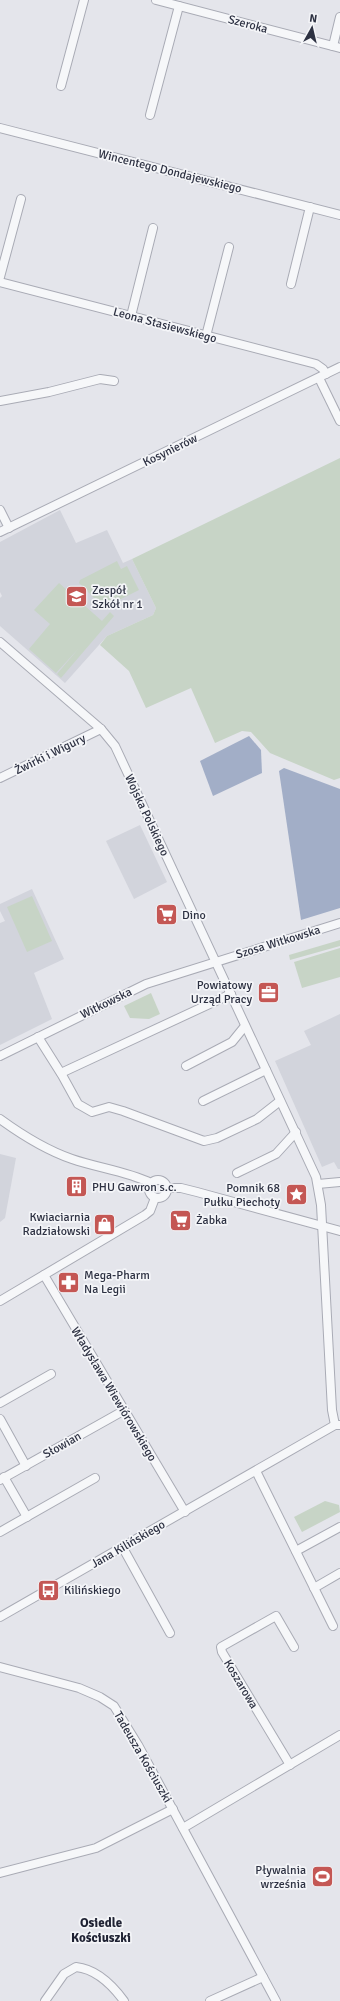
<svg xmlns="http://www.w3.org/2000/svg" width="340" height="2001" viewBox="0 0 340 2001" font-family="Signika,sans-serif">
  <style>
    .built { fill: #d2d4dc }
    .green { fill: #c7d4c6 }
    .water { fill: #a2aec7 }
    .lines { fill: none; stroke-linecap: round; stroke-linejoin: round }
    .minor-casing { stroke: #a9abb5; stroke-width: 10 }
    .minor { stroke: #f6f7f9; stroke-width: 8 }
    .labels { text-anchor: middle; stroke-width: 3.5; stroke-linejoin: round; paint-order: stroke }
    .street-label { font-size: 12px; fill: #2d3142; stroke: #f4f5f8 }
    .poi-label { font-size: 12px; fill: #2d3142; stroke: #f4f5f8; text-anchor: start }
    .neighbourhood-label { font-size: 13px; font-weight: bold; fill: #1f2233; stroke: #f4f5f8 }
  </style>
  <rect width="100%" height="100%" fill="#e4e5eb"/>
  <g class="built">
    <polygon points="60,510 76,543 107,530 123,563 132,559 156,608 153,615 107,636 65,683 0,626 0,598 2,596 0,592 0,542"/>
    <polygon points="140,825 167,882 134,899 106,841"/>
    <polygon points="32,889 64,959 34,973 52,1019 0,1045 0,923 5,921 0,911 0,904"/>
    <polygon points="340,1014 340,1169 338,1169 334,1162 322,1167 275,1061 311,1045 304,1031"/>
    <polygon points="0,1154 16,1158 5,1218 0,1222"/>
  </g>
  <g class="green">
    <polygon points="340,458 340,778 334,780 270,753 251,732 242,731 215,743 191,688 146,708 129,671 100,645 107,636 153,615 156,608 132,559"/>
    <polygon points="117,561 121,569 127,566 139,590 105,607 102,601 95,599 79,583 80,580"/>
    <polygon points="59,583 102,621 110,612 114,616 61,678 57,674 79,648 56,673 29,649 50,624 34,610"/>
    <polygon points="32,896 52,941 27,952 7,907"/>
    <polygon points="340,940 340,946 290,960 289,955"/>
    <polygon points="340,948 340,977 302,988 294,962"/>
    <polygon points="151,993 160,1014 149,1019 130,1018 124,1006"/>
    <polygon points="325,1501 339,1505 340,1512 302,1532 294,1517"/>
  </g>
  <g class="water">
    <polygon points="249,736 261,750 262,773 213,796 200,761"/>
    <polygon points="284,768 340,789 340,908 301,920 279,771"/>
  </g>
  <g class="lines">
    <defs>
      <g id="minor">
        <polyline points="156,0 340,48"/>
        <polyline points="333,46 340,17"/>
        <polyline points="61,86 84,0"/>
        <polyline points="150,115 179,6"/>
        <polyline points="0,128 340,215"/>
        <polyline points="0,277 21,199"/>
        <polyline points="0,282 316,364 323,369 326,374"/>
        <polyline points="291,284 310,207"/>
        <polyline points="131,316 153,228"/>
        <polyline points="206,336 229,247"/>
        <polyline points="319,378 340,421"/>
        <polyline points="0,401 49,392 100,379 114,381"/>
        <polyline points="0,510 9,528"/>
        <polyline points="0,532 340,367"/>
        <polyline points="0,642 101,729 115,746 316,1177 321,1205 332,1410 335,1425"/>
        <polyline points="0,778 101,729"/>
        <polyline points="38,1037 62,1075 78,1104 92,1112 109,1107 123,1111 204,1141 217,1138 257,1119 280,1101"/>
        <polyline points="0,1056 146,984 340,923"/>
        <polyline points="186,1066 232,1042 245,1026"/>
        <polyline points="61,1073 231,994"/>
        <polyline points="203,1101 266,1070"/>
        <path d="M0 1119C22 1135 46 1150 72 1159 98 1168 126 1171 151 1183"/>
        <polyline points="237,1173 276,1154 296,1132"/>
        <circle cx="158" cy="1189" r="9"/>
        <polyline points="318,1184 340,1182"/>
        <polyline points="168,1188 181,1188 197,1192 340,1231"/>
        <polyline points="44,1275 185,1512"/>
        <polyline points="0,1301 145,1215 150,1211 155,1198"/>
        <polyline points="0,1403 51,1374"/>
        <polyline points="0,1419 26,1466"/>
        <polyline points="256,1471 333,1626"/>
        <polyline points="4,1477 27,1517"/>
        <polyline points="0,1480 123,1411"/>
        <polyline points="0,1532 95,1478"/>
        <polyline points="123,1548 170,1633"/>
        <polyline points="296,1551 340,1527"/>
        <polyline points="314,1588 340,1573"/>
        <polyline points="0,1617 335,1425 340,1425"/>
        <polyline points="0,1667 79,1688 100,1697 114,1706 138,1745 276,2001"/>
        <polyline points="290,1765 222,1652 221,1647 276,1616 294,1647"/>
        <polyline points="183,1828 340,1735"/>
        <polyline points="0,1873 96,1848 173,1809"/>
        <path d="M45 2001 64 1974 76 1967C96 1969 113 1986 124 2001"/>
        <polyline points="210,2001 263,1977"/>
      </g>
    </defs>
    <use href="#minor" class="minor-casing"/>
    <use href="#minor" class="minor"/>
  </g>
  <defs>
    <symbol id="school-square" viewBox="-11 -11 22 22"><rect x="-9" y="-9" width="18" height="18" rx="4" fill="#c45754" stroke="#f4f5f8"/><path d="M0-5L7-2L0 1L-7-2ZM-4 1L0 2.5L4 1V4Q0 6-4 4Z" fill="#fff"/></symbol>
    <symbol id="supermarket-square" viewBox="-11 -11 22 22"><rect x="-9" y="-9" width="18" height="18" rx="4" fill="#c45754" stroke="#f4f5f8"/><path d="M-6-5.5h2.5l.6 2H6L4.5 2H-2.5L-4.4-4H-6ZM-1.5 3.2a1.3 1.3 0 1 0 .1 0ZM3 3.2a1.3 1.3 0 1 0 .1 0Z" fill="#fff"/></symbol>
    <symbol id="office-square" viewBox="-11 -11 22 22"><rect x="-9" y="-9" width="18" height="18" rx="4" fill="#c45754" stroke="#f4f5f8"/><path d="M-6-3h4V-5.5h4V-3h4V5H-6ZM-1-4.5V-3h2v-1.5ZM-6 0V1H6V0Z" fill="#fff"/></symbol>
    <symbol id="building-square" viewBox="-11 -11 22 22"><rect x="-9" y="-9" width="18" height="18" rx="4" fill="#c45754" stroke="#f4f5f8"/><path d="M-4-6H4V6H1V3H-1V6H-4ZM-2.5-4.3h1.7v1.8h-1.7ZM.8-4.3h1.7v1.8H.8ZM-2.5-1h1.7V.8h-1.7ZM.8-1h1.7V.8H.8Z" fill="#fff"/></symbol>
    <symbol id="sight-square" viewBox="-11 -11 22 22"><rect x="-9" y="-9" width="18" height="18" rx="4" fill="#c45754" stroke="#f4f5f8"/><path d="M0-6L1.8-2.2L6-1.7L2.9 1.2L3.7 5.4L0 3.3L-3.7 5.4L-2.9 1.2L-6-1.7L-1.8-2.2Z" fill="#fff"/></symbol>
    <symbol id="shop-square" viewBox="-11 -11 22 22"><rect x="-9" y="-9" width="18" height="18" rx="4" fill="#c45754" stroke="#f4f5f8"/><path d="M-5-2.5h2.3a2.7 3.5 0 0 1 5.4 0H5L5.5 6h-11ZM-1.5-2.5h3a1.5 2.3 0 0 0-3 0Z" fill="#fff"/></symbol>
    <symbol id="pharmacy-square" viewBox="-11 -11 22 22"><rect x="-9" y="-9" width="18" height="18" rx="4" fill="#c45754" stroke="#f4f5f8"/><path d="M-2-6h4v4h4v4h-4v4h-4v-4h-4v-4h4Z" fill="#fff"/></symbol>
    <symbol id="bus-square" viewBox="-11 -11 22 22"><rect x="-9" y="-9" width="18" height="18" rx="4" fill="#c45754" stroke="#f4f5f8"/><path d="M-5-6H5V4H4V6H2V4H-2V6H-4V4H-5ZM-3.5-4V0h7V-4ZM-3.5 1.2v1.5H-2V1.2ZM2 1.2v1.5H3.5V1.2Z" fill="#fff"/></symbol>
    <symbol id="stadium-square" viewBox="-11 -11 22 22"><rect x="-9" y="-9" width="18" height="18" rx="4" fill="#c45754" stroke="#f4f5f8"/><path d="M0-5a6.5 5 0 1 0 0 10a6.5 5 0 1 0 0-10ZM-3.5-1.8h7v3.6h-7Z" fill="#fff"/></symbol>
  </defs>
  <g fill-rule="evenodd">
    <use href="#school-square" x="64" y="584" width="25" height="25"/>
    <use href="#supermarket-square" x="154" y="902" width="25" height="25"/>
    <use href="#office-square" x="256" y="980" width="25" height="25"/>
    <use href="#building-square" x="64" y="1174" width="25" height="25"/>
    <use href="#sight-square" x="284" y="1182" width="25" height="25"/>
    <use href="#supermarket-square" x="168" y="1208" width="25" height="25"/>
    <use href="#shop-square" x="92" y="1212" width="25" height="25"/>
    <use href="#pharmacy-square" x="56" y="1270" width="25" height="25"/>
    <use href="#bus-square" x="36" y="1578" width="25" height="25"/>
    <use href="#stadium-square" x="310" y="1864" width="25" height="25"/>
  </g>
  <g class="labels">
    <g class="street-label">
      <text transform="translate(248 24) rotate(15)" y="4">Szeroka</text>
      <text transform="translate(170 171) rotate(14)" y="4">Wincentego Dondajewskiego</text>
      <text transform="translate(165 325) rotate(15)" y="4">Leona Stasiewskiego</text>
      <text transform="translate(170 450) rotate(-26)" y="4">Kosynierów</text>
      <text transform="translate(50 754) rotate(-26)" y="4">Żwirki i Wigury</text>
      <text transform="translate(147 815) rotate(65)" y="4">Wojska Polskiego</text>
      <text transform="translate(278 942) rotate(-17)" y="4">Szosa Witkowska</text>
      <text transform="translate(106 1003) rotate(-26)" y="4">Witkowska</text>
      <text transform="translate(114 1394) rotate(59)" y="4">Władysława Wiewiórowskiego</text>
      <text transform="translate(62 1445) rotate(-29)" y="4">Słowian</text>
      <text transform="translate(128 1544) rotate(-30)" y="4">Jana Kilińskiego</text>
      <text transform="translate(241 1684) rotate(59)" y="4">Koszarowa</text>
      <text transform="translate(143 1757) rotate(60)" y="4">Tadeusza Kościuszki</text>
    </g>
    <g class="poi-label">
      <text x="92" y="594">Zespół<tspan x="92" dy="14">Szkół nr 1</tspan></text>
      <text x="182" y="919">Dino</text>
      <text x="252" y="989" text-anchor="end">Powiatowy<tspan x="252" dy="14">Urząd Pracy</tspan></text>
      <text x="92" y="1191">PHU Gawron s.c.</text>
      <text x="280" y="1192" text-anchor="end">Pomnik 68<tspan x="280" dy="14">Pułku Piechoty</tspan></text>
      <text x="90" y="1221" text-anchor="end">Kwiaciarnia<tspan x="90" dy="14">Radziałowski</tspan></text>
      <text x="196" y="1224">Żabka</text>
      <text x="84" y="1279">Mega-Pharm<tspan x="84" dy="14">Na Legii</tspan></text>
      <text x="64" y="1594">Kilińskiego</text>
      <text x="306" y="1874" text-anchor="end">Pływalnia<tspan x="306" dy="14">września</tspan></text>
    </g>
    <g class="neighbourhood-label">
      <text x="101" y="1927">Osiedle<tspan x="101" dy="15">Kościuszki</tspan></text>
    </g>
  </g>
  <g transform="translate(312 28) rotate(8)" stroke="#f4f5f8" stroke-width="3" paint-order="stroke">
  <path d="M0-3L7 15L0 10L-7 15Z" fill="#2d3142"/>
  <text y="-6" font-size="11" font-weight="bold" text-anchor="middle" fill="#2d3142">N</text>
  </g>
</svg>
